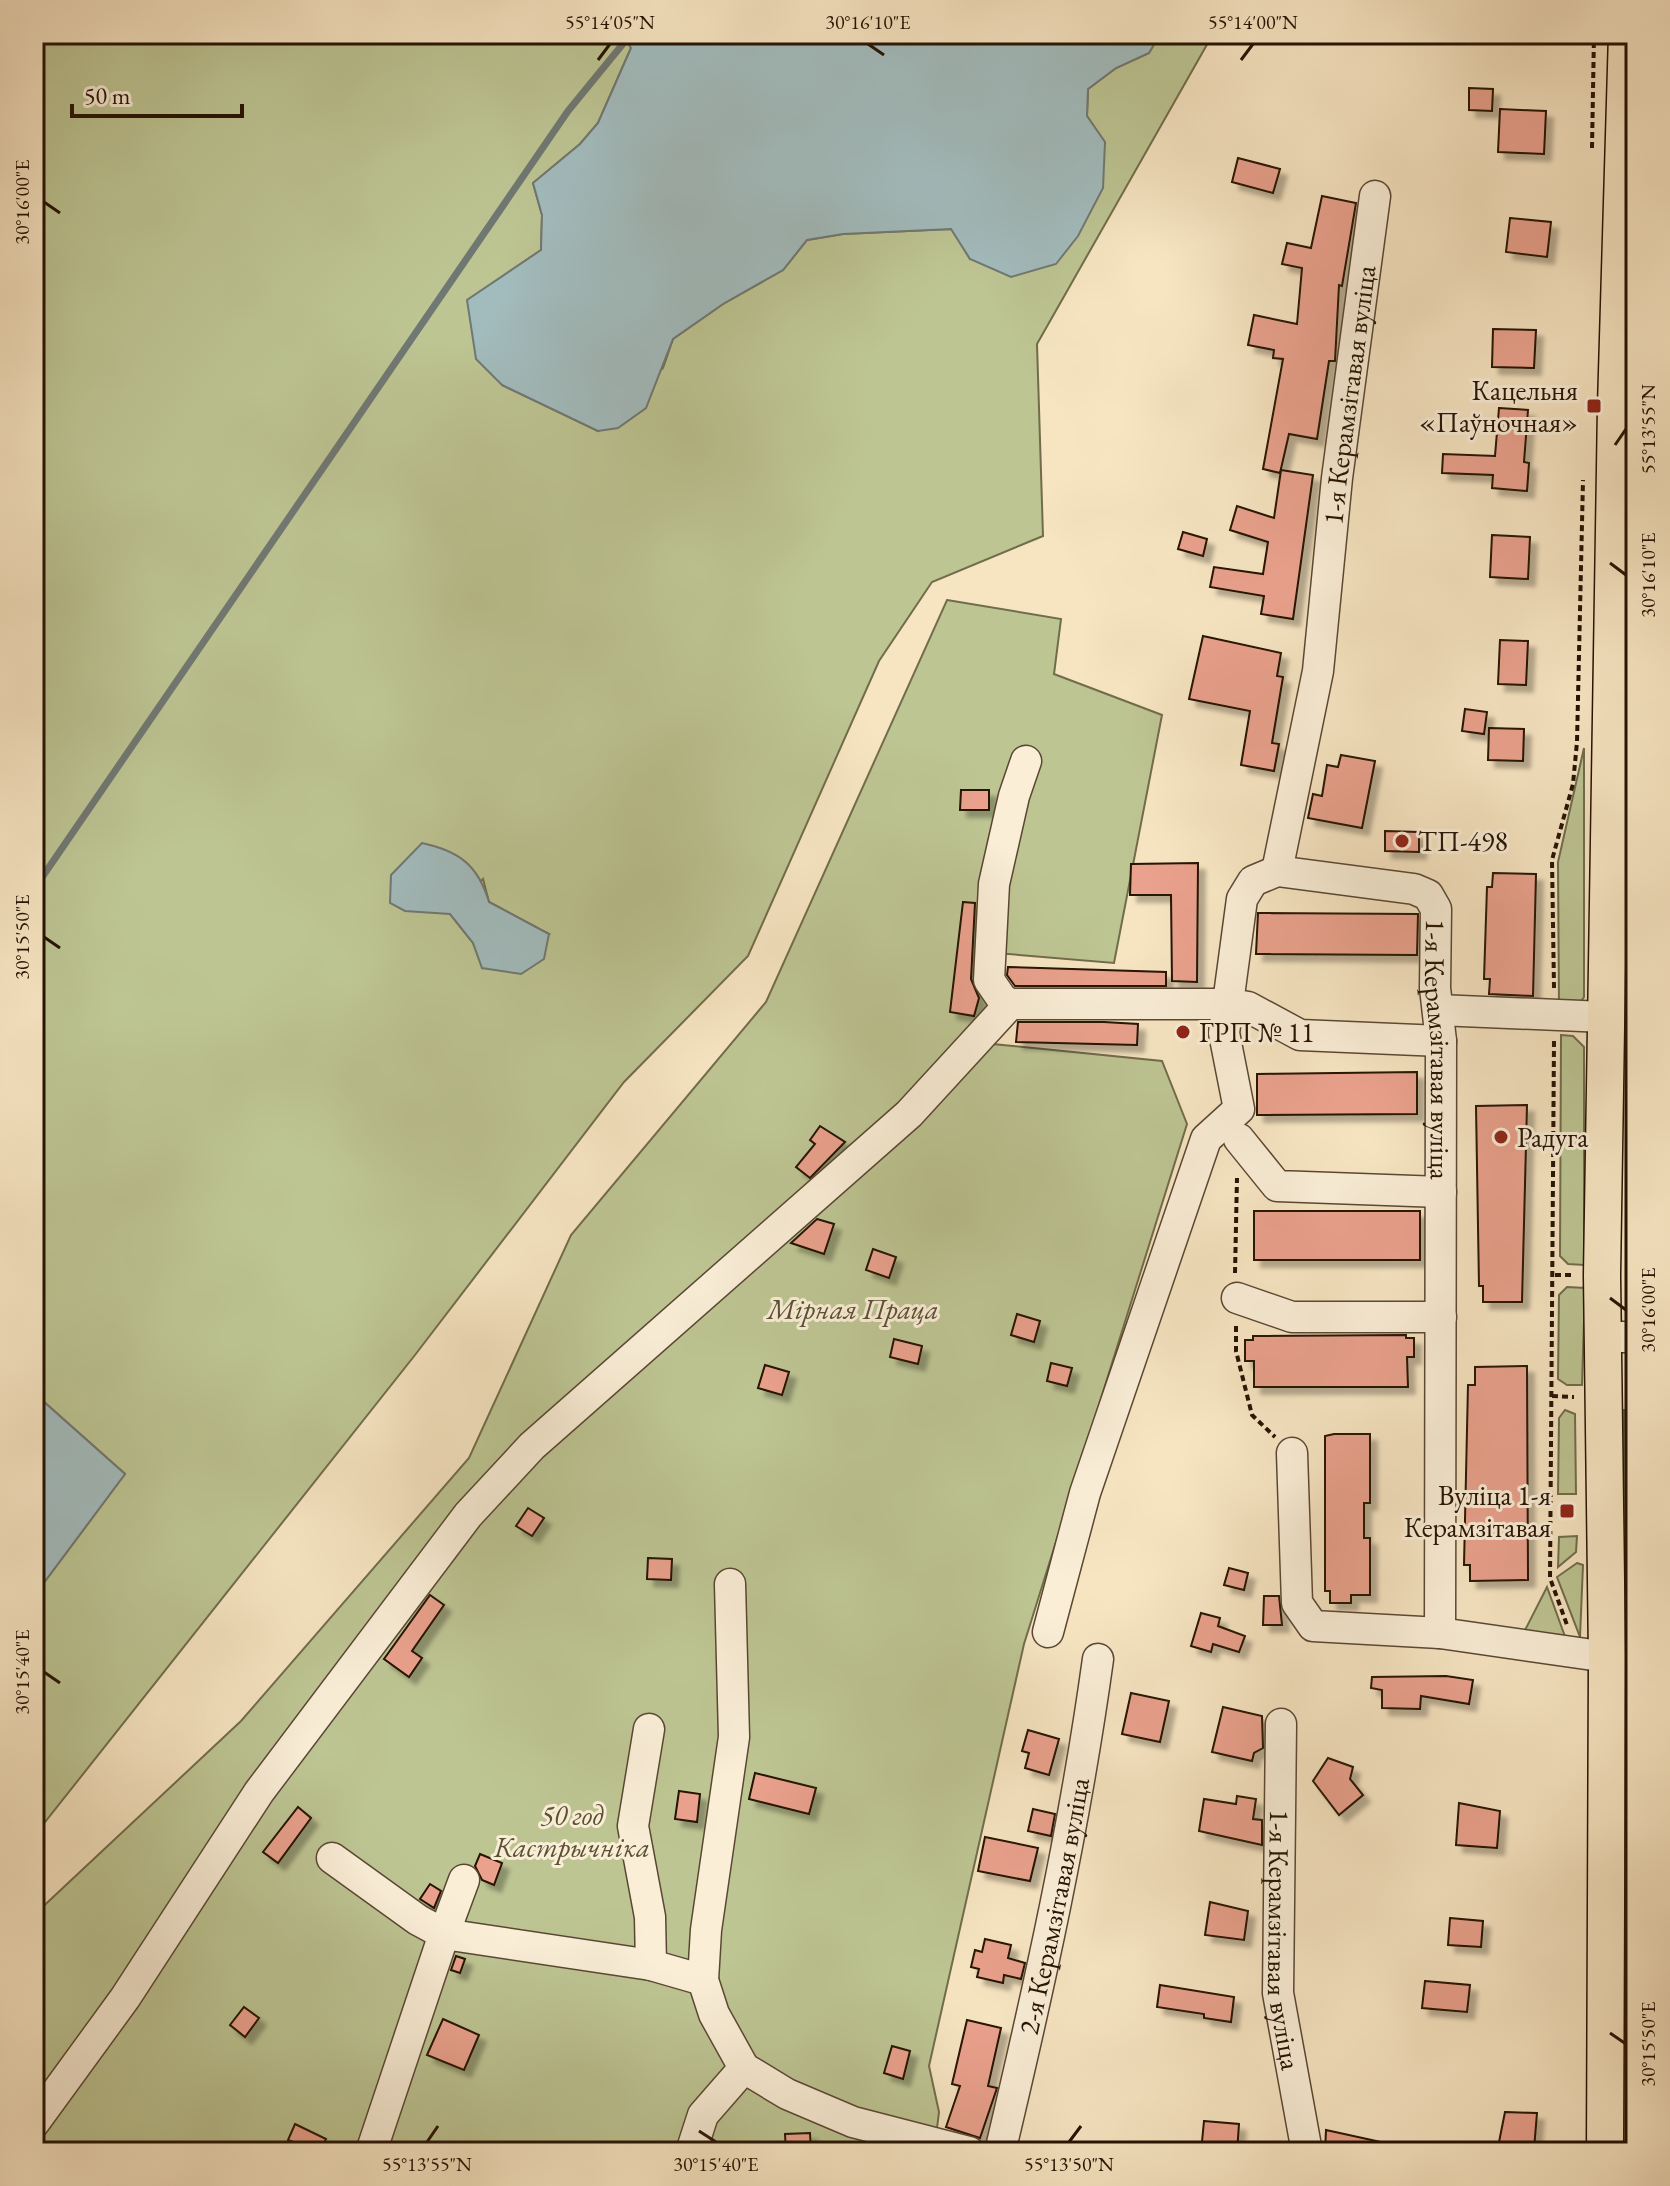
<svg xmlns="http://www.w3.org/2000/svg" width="1670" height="2186" viewBox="0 0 1670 2186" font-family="'EB Garamond',serif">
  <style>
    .green { fill: #bdc593; stroke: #716c4b; stroke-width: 2; fill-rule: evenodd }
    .water { fill: #a2bcbe; stroke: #707873; stroke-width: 2 }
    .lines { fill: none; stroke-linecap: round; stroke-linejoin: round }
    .stream { stroke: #707873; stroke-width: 7 }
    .building { fill: #eaa18d; stroke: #251203; stroke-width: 2; filter: url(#shadow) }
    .minor-casing { stroke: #5a4733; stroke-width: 33 }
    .major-casing { stroke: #251203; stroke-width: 39 }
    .path { stroke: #251203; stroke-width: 4; stroke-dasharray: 6 4; stroke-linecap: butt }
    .minor { stroke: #faeed7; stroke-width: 30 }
    .major { stroke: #f7e5c2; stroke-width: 36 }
    .ticks { fill: none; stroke: #251203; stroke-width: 3 }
    .poi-dot { fill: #8f2418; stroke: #faeed7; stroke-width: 3 }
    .labels { text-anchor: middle; stroke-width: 6; stroke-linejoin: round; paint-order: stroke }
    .poi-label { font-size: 28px; fill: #251203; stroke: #faeed7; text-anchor: start }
    .street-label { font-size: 28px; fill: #251203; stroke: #faeed7 }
    .park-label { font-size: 28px; font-style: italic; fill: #5a5135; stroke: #faeed7 }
    .neatline { fill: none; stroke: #251203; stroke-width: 3 }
    .ticks-label { font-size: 20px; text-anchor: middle; fill: #251203 }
  </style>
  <defs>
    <filter id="shadow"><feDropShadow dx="7" dy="7" stdDeviation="2" flood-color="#0004"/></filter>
  </defs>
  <rect width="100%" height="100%" fill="#f7e5c2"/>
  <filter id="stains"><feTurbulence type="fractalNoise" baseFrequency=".0025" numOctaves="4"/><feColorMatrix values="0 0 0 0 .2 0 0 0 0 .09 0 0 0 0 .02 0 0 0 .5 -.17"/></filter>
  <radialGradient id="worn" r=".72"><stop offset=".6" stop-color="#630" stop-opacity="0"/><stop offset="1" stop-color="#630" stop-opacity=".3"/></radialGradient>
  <g class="green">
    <path d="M34 34H623L631 48 598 123 580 144 533 183 542 215 541 250 468 300 472 323 502 385 598 431 663 368 673 339 723 304 783 270 807 240 843 234 952 229 970 259 1105 143 1087 116 1088 89 1116 68 1149 53 1160 34H1213L1037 344 1043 536 932 582 879 661 748 956 624 1082 415 1355 34 1836V1596L125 1474 34 1393ZM483 879 489 902 549 934 483 968 473 943 450 914Z"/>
    <polygon points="1636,453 1636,1249 1633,1249 1630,978"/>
    <polygon points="947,600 1061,619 1054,674 1162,715 1114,963 996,953 993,1044 1162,1061 1187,1124 1024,1644 929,2066 939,2112 934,2152 34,2152 34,1915 241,1721 469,1458 571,1235 766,1002"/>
    <polygon points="1584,748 1584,997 1578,1006 1559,1008 1558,862"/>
    <polygon points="1561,1035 1573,1036 1584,1047 1584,1265 1568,1264 1560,1256"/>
    <polygon points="1567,1287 1585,1288 1582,1385 1567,1385 1558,1379 1559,1295"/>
    <polygon points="1565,1410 1575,1414 1576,1494 1558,1494 1559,1418"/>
    <polygon points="1624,1410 1636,1410 1629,2152 1620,2152"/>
    <polygon points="1577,1536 1576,1552 1558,1567 1559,1537"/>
    <polygon points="1577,1563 1583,1565 1580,1637 1557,1577"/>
    <polygon points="1547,1587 1567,1642 1522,1636"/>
  </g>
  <g class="water">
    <polygon points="623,34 1160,34 1149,53 1116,68 1088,89 1087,116 1105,142 1103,188 1078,236 1056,264 1011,277 970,259 951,229 843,234 807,240 783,270 723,304 673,339 646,408 618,428 598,431 502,385 476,359 467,300 541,250 542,215 533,183 580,144 598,123 631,48"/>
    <path d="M422 843C459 851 478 865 489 902L549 934 544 959 521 974 482 968 473 943 450 914 405 911 390 903 391 875Z"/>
    <polygon points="34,1393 125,1474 34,1596"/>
  </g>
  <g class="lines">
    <polyline class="stream" points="34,889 568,111 631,34"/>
  </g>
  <g class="building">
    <polygon points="1469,88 1493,89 1492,111 1469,110"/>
    <polygon points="1500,109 1546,111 1544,154 1498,152"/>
    <polygon points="1238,158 1280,169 1273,193 1232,182"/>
    <polygon points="1322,196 1356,203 1342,286 1339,285 1335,361 1329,361 1317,439 1289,434 1280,473 1263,469 1283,359 1273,358 1274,350 1248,345 1254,315 1297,324 1302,268 1282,264 1287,243 1311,248"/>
    <polygon points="1510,218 1551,222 1547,257 1506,252"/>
    <polygon points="1493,329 1536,330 1534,368 1492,367"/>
    <polygon points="1499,408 1528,410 1524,462 1529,463 1527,491 1492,488 1493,475 1442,473 1443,454 1495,456"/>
    <polygon points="1281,470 1313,475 1293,619 1261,614 1264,596 1210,587 1214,567 1263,574 1268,542 1230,530 1237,506 1274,518"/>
    <polygon points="1183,532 1207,539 1203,556 1178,549"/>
    <polygon points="1492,535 1530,537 1528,579 1490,577"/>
    <polygon points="1203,636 1281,653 1277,676 1283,677 1272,743 1279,744 1274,771 1241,765 1250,711 1189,699"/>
    <polygon points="1500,640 1528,641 1526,685 1498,684"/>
    <polygon points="1465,709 1487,712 1484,734 1462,731"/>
    <polygon points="1489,728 1524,729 1523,761 1488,760"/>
    <polygon points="1341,755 1375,761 1362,828 1308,818 1313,794 1322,796 1327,765 1338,767"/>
    <polygon points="961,790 989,790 989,810 960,810"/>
    <polygon points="1385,831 1419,832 1419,852 1385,851"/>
    <polygon points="1198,863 1197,982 1172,981 1171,895 1130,895 1131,864"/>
    <polygon points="1493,873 1536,874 1533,996 1489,994 1490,979 1484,979 1487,887 1492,887"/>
    <polygon points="963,902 975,903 971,979 979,998 974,1016 950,1012"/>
    <polygon points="1258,913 1418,914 1417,955 1256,954"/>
    <polygon points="1008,967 1166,972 1166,986 1015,986 1007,975"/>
    <polygon points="1104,1022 1138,1024 1137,1045 1016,1042 1018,1022"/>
    <polygon points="1417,1072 1417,1114 1257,1115 1257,1074"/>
    <polygon points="1527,1105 1522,1302 1483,1302 1483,1286 1479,1286 1476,1106"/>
    <polygon points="820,1126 845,1142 810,1178 796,1167 815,1144 810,1140"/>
    <rect x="1254" y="1211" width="166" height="49"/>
    <polygon points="817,1219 834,1224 824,1254 791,1243"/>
    <polygon points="873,1249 896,1257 889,1278 866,1270"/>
    <polygon points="1017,1314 1040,1321 1034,1342 1011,1335"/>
    <polygon points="1406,1335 1406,1338 1414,1338 1414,1357 1407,1357 1408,1387 1254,1387 1254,1361 1245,1361 1245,1340 1253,1340 1253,1336"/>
    <polygon points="894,1339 922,1346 918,1364 890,1357"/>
    <polygon points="1051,1363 1072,1368 1067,1386 1047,1381"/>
    <polygon points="765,1365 789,1372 782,1395 758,1388"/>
    <polygon points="1527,1366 1528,1580 1470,1581 1470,1565 1464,1565 1468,1385 1475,1385 1475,1367"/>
    <polygon points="1334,1434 1370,1434 1370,1503 1364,1503 1364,1538 1370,1538 1370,1595 1351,1595 1351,1603 1330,1603 1330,1591 1325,1591 1325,1436"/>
    <polygon points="528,1508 544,1518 532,1536 516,1526"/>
    <polygon points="648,1558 672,1559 671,1580 647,1579"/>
    <polygon points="1229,1568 1248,1573 1244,1590 1224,1585"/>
    <polygon points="430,1595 444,1605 412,1651 422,1658 409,1677 384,1659"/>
    <polygon points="1264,1596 1279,1596 1282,1625 1263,1625"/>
    <polygon points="1201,1613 1220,1618 1218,1626 1245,1636 1239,1652 1213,1644 1211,1652 1191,1646"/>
    <polygon points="1446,1676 1473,1680 1469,1704 1421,1696 1420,1709 1382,1708 1382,1690 1371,1688 1372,1677"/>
    <polygon points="1131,1693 1169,1701 1160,1742 1122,1734"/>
    <polygon points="1223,1707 1262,1716 1263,1748 1254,1753 1252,1761 1212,1752"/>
    <polygon points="1028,1730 1059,1739 1049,1775 1025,1768 1029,1753 1022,1751"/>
    <polygon points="1328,1758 1353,1767 1350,1779 1363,1795 1339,1815 1313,1781"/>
    <polygon points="755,1773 816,1788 809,1814 749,1799"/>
    <polygon points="679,1791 700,1794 697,1822 675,1819"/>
    <polygon points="1237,1796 1256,1799 1253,1819 1262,1820 1262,1845 1199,1831 1204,1799 1236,1804"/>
    <polygon points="1459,1803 1500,1811 1497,1848 1456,1845"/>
    <polygon points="298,1807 311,1818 278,1863 263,1852"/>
    <polygon points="1033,1809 1055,1814 1051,1836 1028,1831"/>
    <polygon points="985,1837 1038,1848 1030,1881 978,1871"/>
    <polygon points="480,1854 502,1863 494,1885 482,1880 475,1866"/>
    <polygon points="430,1884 441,1891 434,1908 420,1899"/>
    <polygon points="1210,1902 1248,1911 1244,1940 1205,1935"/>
    <polygon points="1450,1918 1483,1921 1481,1947 1448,1945"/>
    <polygon points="985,1939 1011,1945 1008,1958 1025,1963 1021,1979 1004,1975 1003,1983 977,1977 979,1969 971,1967 975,1950 982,1952"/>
    <polygon points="456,1956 465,1959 460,1973 451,1970"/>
    <polygon points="1425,1981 1470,1985 1467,2012 1422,2008"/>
    <polygon points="1160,1985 1234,1997 1231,2022 1204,2018 1204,2014 1157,2007"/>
    <polygon points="244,2007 259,2018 245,2037 230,2025"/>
    <polygon points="443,2019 479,2035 464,2070 427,2055"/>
    <polygon points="967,2020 1001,2028 988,2086 997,2088 980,2138 946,2127 960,2086 952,2084"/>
    <polygon points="892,2046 910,2051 903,2079 884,2073"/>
    <polygon points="1505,2112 1537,2113 1534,2149 1498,2147"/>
    <polygon points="1204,2121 1239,2124 1237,2152 1201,2152"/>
    <polygon points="295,2124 326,2139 320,2152 288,2140"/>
    <polygon points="1326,2130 1390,2144 1389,2152 1325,2152"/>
    <polygon points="810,2133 811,2152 786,2152 785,2134"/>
  </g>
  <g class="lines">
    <defs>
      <g id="minor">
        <polyline points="1026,761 1014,796 994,884 989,980 1002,999 1010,1004 1230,1004 1248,1007 1300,1035 1441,1041"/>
        <path id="s1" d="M1277 871 1414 889 1428 895 1436 909 1435 988 1441 1041 1440 1633"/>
        <path id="s2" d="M1277 871 1318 671 1337 478 1375 196"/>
        <polyline points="1438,1010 1605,1017"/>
        <polyline points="1239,1139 1277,1186 1441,1192"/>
        <polyline points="1237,1298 1292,1317 1441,1317"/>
        <polyline points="1606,1337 1636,1337"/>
        <polyline points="1292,1453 1297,1603 1313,1626 1440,1633 1607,1657"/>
        <polyline points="730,1584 734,1737 706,1930 703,1980 714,2014 744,2068 787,2094 853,2122 969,2152"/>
        <polyline points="1048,1632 1085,1493 1206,1139 1239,1109 1224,1033 1242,899 1253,881 1277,871"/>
        <path id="s3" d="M1281 1724 1278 1993 1307 2152"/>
        <polyline points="649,1729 633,1826 650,1917 651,1965 703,1980"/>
        <polyline points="332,1858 418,1920 444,1934 464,1880"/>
        <polyline points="34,2123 125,1998 259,1792 468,1515 532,1446 909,1114 1010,1004"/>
        <polyline points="371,2152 444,1934 651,1965"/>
        <polyline points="691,2152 703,2115 744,2068"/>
        <path id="s4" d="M1000 2152C1039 1988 1075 1826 1098 1659"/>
      </g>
      <polyline id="major" points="1605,2152 1607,1657 1602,1275 1616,406 1627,34"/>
    </defs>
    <use href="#minor" class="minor-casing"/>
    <use href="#major" class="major-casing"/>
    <g class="path">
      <polyline points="1592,148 1594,34"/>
      <polyline points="1554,988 1552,860 1573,784 1577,742 1583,480"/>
      <polyline points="1554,1041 1550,1578 1567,1625"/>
      <polyline points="1235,1273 1237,1178"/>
      <polyline points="1555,1275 1574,1275"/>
      <polyline points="1236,1326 1236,1351 1252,1415 1275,1437"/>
      <polyline points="1552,1396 1574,1397"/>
    </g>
    <use href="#minor" class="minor"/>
    <use href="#major" class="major"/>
  </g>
  <path class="ticks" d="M868 44 884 55M598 60 610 44M1241 60 1253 44M44 202 60 213M1615 445 1626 429M1610 563 1626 575M44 937 60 948M1610 1298 1626 1310M44 1672 60 1683M1610 2033 1626 2044M699 2131 716 2142M427 2142 438 2126M1069 2142 1081 2126"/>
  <g class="poi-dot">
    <rect x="1586" y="398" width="16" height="16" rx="4"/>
    <circle cx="1402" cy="841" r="8"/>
    <circle cx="1183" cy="1032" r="8"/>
    <circle cx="1501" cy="1137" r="8"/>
    <rect x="1559" y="1503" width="16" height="16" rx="4"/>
  </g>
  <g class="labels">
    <g class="poi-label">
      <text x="1578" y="400" text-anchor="end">Кацельня<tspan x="1578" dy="32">«Паўночная»</tspan></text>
      <text x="1418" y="851">ТП-498</text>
      <text x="1199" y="1042">ГРП № 11</text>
      <text x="1517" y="1147">Радуга</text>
      <text x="1551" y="1505" text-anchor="end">Вуліца 1-я<tspan x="1551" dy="32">Керамзітавая</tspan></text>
    </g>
    <g class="street-label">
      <text dy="10" stroke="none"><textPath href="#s2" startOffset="482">1-я Керамзітавая вуліца</textPath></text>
      <text dy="10" stroke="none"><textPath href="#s1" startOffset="310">1-я Керамзітавая вуліца</textPath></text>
      <text dy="10" stroke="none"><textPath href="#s4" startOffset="252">2-я Керамзітавая вуліца</textPath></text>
      <text dy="10" stroke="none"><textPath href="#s3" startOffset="216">1-я Керамзітавая вуліца</textPath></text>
    </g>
    <g class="park-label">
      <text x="853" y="1319">Мірная Праца</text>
      <text x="572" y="1825">50 год<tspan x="572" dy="32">Кастрычніка</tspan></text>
    </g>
  </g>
  <rect width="1670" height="2186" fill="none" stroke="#f7e5c2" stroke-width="88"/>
  <path d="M72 104v12h170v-12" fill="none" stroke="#251203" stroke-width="4"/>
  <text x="84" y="104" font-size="24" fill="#251203" stroke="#faeed7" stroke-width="6" paint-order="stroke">50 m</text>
  <rect x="44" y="44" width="1582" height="2098" class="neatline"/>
  <g class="ticks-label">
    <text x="610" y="29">55°14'05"N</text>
    <text x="868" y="29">30°16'10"E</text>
    <text x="1253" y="29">55°14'00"N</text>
    <text transform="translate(22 202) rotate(-90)" y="7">30°16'00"E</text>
    <text transform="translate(1648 429) rotate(-90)" y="7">55°13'55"N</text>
    <text transform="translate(1648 575) rotate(-90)" y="7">30°16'10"E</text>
    <text transform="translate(22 937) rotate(-90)" y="7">30°15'50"E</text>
    <text transform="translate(1648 1310) rotate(-90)" y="7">30°16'00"E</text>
    <text transform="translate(22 1672) rotate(-90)" y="7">30°15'40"E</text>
    <text transform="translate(1648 2044) rotate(-90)" y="7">30°15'50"E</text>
    <text x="427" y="2171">55°13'55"N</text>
    <text x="716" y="2171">30°15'40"E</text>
    <text x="1069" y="2171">55°13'50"N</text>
  </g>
  <rect width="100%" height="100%" filter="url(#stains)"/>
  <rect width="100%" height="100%" fill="url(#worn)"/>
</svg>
